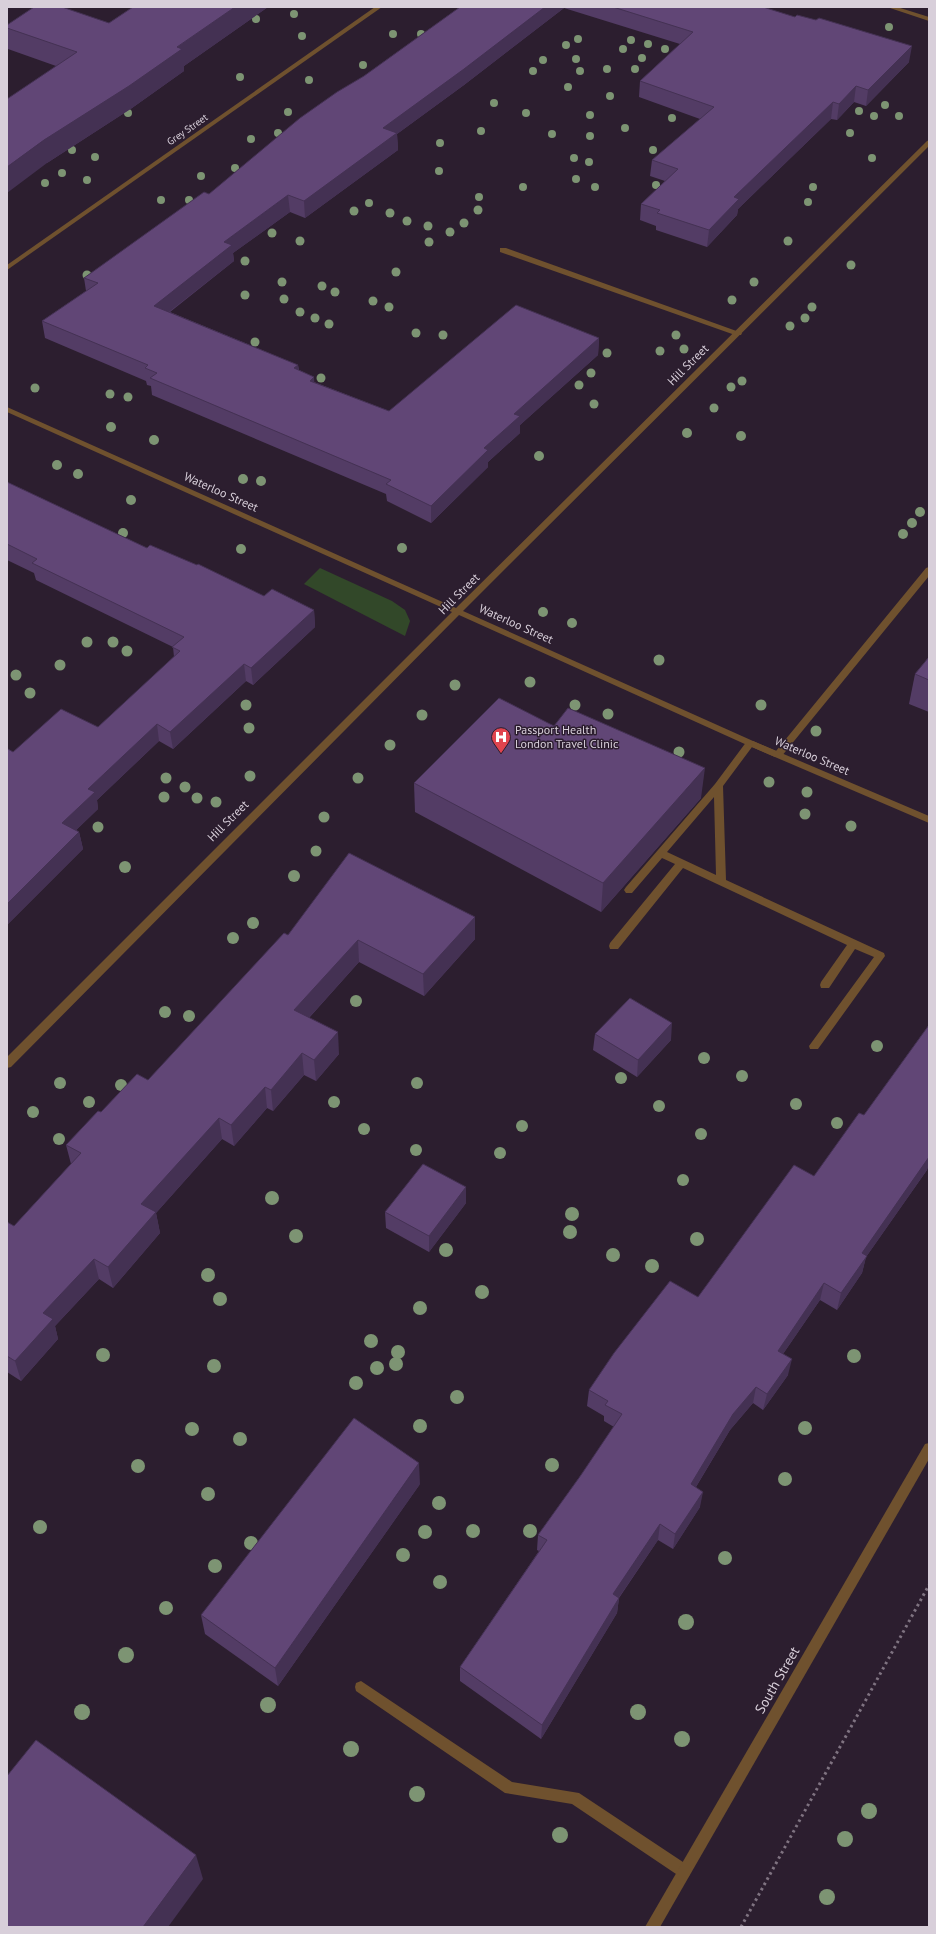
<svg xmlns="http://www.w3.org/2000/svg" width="936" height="1934" viewBox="0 0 936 1934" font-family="'PT Sans',sans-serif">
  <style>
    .green { fill: #324829 }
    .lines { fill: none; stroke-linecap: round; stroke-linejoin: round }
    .path { stroke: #7f7381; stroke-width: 3; stroke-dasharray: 2.5 3.5; stroke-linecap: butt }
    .service { fill: #6f512e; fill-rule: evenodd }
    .minor { fill: #6f512e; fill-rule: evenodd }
    .tertiary { fill: #6f512e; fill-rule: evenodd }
    .tree { fill: #7d9473 }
    .wall { fill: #533c65 }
    .shaded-wall { fill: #443153 }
    .building { fill: #614676; stroke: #443153 }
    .labels { text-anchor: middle; stroke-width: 3; stroke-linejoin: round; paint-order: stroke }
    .far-street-label { font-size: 10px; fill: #d8cfda; stroke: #2c1e2f }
    .street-label { font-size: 12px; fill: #d8cfda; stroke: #2c1e2f }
    .poi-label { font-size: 12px; fill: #d8cfda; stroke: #2c1e2f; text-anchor: start }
    .near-street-label { font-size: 14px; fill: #d8cfda; stroke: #2c1e2f }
  </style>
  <rect width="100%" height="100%" fill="#2c1e2f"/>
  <polygon class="green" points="320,568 392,601 405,610 410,621 405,636 304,584"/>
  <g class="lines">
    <polyline class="path" points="741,1927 929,1585"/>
    <g class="service">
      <polygon points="500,248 506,248 742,333 741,335 735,335 500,252"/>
      <path d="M929 567V576L781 757H775L752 747 723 786 726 880 884 953 885 956 818 1049H810L809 1046 874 957 855 949 829 988H821L820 985 821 982 847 945 683 868 618 949H610L609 946 610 943 675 864 662 858 632 893H626L624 890 626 887 715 784 747 741H753L776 751 926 568ZM714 797 716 875 667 852Z"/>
      <polygon points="361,1681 512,1782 579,1793 689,1866 691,1871 689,1876 684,1878 679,1876 572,1804 505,1793 356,1691 355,1687 356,1683"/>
    </g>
    <polygon class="minor" points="929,140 929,146 463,611 753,741 929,816 929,823 747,745 459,615 11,1067 7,1068 7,1057 452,612 7,412 7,407 456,608 927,141"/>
    <g class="tertiary">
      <polygon points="375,7 382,7 7,270 7,265"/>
      <polygon points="887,7 897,7 929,17 929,21"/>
      <polygon points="929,1443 929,1459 660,1927 645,1927 925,1444"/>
    </g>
  </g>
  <g class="tree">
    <circle cx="294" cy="14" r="4"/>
    <circle cx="256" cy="19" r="4"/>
    <circle cx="889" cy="27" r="4"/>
    <circle cx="393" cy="34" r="4"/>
    <circle cx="421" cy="34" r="4"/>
    <circle cx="302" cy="36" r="4"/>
    <circle cx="578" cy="39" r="4"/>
    <circle cx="631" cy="40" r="4"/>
    <circle cx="648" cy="44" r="4"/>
    <circle cx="566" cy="45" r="4"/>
    <circle cx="623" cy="49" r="4"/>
    <circle cx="665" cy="49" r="4"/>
    <circle cx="642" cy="58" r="4"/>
    <circle cx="576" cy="59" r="4"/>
    <circle cx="543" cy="60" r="4"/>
    <circle cx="363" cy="65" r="4"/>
    <circle cx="607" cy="69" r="4"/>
    <circle cx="635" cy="69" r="4"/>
    <circle cx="533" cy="71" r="4"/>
    <circle cx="580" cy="71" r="4"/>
    <circle cx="240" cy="77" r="4"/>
    <circle cx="309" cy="80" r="4"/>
    <circle cx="568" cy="87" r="4"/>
    <circle cx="610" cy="96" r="4"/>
    <circle cx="494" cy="103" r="4"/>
    <circle cx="885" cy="105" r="4"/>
    <circle cx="859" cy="111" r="4"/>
    <circle cx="288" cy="112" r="4"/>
    <circle cx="128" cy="113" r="4"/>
    <circle cx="526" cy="113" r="4"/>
    <circle cx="590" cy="115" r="4"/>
    <circle cx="874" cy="116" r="4"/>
    <circle cx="899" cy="116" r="4"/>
    <circle cx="672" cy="118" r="4"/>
    <circle cx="625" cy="128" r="4"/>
    <circle cx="481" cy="131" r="4"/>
    <circle cx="278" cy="133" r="4"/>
    <circle cx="850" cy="133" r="4"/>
    <circle cx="552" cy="134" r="4"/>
    <circle cx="590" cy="136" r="4"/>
    <circle cx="251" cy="139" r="4"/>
    <circle cx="440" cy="143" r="4"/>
    <circle cx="72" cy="150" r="4"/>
    <circle cx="653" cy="150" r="4"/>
    <circle cx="95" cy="157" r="4"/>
    <circle cx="574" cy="158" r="4"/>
    <circle cx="872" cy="158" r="4"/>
    <circle cx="589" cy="162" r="4"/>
    <circle cx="235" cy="168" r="4"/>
    <circle cx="439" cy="171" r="4"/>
    <circle cx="62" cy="173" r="4"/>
    <circle cx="201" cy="176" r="4"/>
    <circle cx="576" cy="179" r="4"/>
    <circle cx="87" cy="180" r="4"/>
    <circle cx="45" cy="183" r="4"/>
    <circle cx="656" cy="185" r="4"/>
    <circle cx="523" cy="187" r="4"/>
    <circle cx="595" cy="187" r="4"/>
    <circle cx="813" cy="187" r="4"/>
    <circle cx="479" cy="197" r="4"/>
    <circle cx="161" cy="200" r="4"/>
    <circle cx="189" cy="200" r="4"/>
    <circle cx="808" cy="202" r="4"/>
    <circle cx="369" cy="203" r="4"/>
    <circle cx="478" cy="210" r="4.5"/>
    <circle cx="354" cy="211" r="4.5"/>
    <circle cx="390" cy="213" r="4.5"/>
    <circle cx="407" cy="221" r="4.5"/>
    <circle cx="464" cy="223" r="4.5"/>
    <circle cx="428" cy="226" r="4.5"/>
    <circle cx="450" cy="232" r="4.5"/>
    <circle cx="272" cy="233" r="4.5"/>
    <circle cx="300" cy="241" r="4.5"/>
    <circle cx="788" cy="241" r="4.5"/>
    <circle cx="429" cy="242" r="4.5"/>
    <circle cx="245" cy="261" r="4.5"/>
    <circle cx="851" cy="265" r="4.5"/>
    <circle cx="396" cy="272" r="4.5"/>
    <circle cx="87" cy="275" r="4.5"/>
    <circle cx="282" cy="282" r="4.5"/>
    <circle cx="754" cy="282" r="4.5"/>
    <circle cx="322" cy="286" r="4.5"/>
    <circle cx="335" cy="292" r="4.5"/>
    <circle cx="245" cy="295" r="4.5"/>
    <circle cx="284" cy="299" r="4.5"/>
    <circle cx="732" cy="300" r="4.5"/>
    <circle cx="373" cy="301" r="4.5"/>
    <circle cx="389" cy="307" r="4.5"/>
    <circle cx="812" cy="307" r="4.5"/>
    <circle cx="300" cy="312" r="4.5"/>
    <circle cx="315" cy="318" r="4.5"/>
    <circle cx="805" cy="318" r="4.5"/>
    <circle cx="329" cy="324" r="4.5"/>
    <circle cx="790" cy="326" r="4.5"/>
    <circle cx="416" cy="333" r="4.5"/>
    <circle cx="443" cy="335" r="4.5"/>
    <circle cx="676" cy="335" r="4.5"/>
    <circle cx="255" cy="342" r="4.5"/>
    <circle cx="684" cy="349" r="4.5"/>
    <circle cx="660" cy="351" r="4.5"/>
    <circle cx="607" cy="353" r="4.5"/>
    <circle cx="591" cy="373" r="4.5"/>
    <circle cx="321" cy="378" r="4.5"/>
    <circle cx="742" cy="381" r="4.5"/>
    <circle cx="579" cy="385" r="4.5"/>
    <circle cx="731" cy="387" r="4.5"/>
    <circle cx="35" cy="388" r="4.5"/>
    <circle cx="110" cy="394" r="4.5"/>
    <circle cx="128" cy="397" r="4.5"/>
    <circle cx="594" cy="404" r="4.5"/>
    <circle cx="714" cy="408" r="4.5"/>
    <circle cx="111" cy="427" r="5"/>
    <circle cx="687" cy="433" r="5"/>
    <circle cx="741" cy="436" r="5"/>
    <circle cx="154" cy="440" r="5"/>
    <circle cx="539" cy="456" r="5"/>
    <circle cx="57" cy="465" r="5"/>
    <circle cx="78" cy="474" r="5"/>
    <circle cx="243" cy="479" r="5"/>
    <circle cx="261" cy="481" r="5"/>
    <circle cx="131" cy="500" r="5"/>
    <circle cx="920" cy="512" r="5"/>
    <circle cx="912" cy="523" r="5"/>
    <circle cx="123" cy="533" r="5"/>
    <circle cx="903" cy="534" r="5"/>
    <circle cx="402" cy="548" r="5"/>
    <circle cx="241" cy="549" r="5"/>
    <circle cx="543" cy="612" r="5"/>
    <circle cx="572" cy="623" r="5"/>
    <circle cx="87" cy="642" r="5.5"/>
    <circle cx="113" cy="642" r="5.5"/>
    <circle cx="127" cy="651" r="5.5"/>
    <circle cx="659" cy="660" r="5.5"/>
    <circle cx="60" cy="665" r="5.5"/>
    <circle cx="16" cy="675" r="5.5"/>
    <circle cx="530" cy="682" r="5.5"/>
    <circle cx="455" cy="685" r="5.5"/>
    <circle cx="30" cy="693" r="5.5"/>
    <circle cx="246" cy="705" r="5.5"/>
    <circle cx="575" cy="705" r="5.5"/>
    <circle cx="761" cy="705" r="5.5"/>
    <circle cx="608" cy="714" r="5.5"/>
    <circle cx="422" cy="715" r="5.5"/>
    <circle cx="249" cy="728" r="5.5"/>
    <circle cx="816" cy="731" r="5.5"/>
    <circle cx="390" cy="745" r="5.5"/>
    <circle cx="679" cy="752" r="5.5"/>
    <circle cx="250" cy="776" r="5.5"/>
    <circle cx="166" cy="778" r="5.5"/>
    <circle cx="358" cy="778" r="5.5"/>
    <circle cx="769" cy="782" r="5.5"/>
    <circle cx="185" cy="787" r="5.5"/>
    <circle cx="807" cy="792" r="5.5"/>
    <circle cx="164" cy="797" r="5.5"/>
    <circle cx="197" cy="798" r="5.5"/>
    <circle cx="216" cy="802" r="5.5"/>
    <circle cx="805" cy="814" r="5.5"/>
    <circle cx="324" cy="817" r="5.5"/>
    <circle cx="851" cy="826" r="5.5"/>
    <circle cx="98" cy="827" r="5.5"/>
    <circle cx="316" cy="851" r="5.5"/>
    <circle cx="125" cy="867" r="6"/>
    <circle cx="294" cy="876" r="6"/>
    <circle cx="253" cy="923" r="6"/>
    <circle cx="233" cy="938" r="6"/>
    <circle cx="356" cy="1001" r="6"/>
    <circle cx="165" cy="1012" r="6"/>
    <circle cx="189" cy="1016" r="6"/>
    <circle cx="877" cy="1046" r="6"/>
    <circle cx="704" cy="1058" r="6"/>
    <circle cx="742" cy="1076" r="6"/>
    <circle cx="621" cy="1078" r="6"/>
    <circle cx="60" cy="1083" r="6"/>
    <circle cx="417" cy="1083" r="6"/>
    <circle cx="121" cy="1085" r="6"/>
    <circle cx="89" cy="1102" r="6"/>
    <circle cx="334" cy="1102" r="6"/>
    <circle cx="796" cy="1104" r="6"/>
    <circle cx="659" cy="1106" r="6"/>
    <circle cx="33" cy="1112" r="6"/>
    <circle cx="837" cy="1123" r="6"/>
    <circle cx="522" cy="1126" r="6"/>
    <circle cx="364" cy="1129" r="6"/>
    <circle cx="701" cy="1134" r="6"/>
    <circle cx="59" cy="1139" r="6"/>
    <circle cx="416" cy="1150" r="6"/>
    <circle cx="500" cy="1153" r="6"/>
    <circle cx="683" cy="1180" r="6"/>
    <circle cx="272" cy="1198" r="7"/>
    <circle cx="572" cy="1214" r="7"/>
    <circle cx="570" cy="1232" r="7"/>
    <circle cx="296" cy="1236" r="7"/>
    <circle cx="697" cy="1239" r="7"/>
    <circle cx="446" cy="1250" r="7"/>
    <circle cx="613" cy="1255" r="7"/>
    <circle cx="652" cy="1266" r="7"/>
    <circle cx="208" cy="1275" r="7"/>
    <circle cx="482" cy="1292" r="7"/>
    <circle cx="220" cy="1299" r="7"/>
    <circle cx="420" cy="1308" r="7"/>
    <circle cx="371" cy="1341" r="7"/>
    <circle cx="398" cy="1352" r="7"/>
    <circle cx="103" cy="1355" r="7"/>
    <circle cx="854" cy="1356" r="7"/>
    <circle cx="396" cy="1364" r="7"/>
    <circle cx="214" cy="1366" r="7"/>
    <circle cx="377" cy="1368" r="7"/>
    <circle cx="356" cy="1383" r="7"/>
    <circle cx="457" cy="1397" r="7"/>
    <circle cx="420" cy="1426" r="7"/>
    <circle cx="805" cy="1428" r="7"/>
    <circle cx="192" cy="1429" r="7"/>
    <circle cx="240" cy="1439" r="7"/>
    <circle cx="552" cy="1465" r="7"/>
    <circle cx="138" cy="1466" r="7"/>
    <circle cx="785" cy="1479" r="7"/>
    <circle cx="208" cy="1494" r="7"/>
    <circle cx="439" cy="1503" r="7"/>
    <circle cx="40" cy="1527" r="7"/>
    <circle cx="473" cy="1531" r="7"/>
    <circle cx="530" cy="1531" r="7"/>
    <circle cx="425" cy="1532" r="7"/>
    <circle cx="251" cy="1543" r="7"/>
    <circle cx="403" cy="1555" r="7"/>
    <circle cx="725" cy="1558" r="7"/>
    <circle cx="215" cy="1566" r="7"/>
    <circle cx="440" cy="1582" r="7"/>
    <circle cx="166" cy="1608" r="7"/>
    <circle cx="686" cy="1622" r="8"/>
    <circle cx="126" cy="1655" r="8"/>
    <circle cx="268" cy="1705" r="8"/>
    <circle cx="82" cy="1712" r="8"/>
    <circle cx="638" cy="1712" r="8"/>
    <circle cx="682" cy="1739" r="8"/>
    <circle cx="351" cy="1749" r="8"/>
    <circle cx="417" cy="1794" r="8"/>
    <circle cx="869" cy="1811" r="8"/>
    <circle cx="560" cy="1835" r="8"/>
    <circle cx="845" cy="1839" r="8"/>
    <circle cx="827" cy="1897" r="8"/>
  </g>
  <g class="wall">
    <polygon points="133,7 268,7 184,66 184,71 132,108 47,163 56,66 8,49 7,44 7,25 109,23"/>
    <polygon points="460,7 763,7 909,62 866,106 854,102 837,120 831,119 738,209 737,215 707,247 656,230 656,226 640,220 641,204 665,181 650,176 652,160 700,119 639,97 640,81 680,44 564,8 464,85 397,134 398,150 305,218 290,212 233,253 234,261 170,312 298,365 299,370 314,377 314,382 389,411 599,338 598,355 520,425 520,433 488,462 488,467 431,523 387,501 386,494 152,395 151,386 147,385 146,381 45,338 42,321 86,291 84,278 209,194 364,76"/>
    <polygon points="7,482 147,548 264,596 314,610 315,627 253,685 246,681 173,749 159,741 97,800 98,809 76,830 79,832 83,849 7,925 7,750 13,752 98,727 174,657 173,647 36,580 34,573 7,560"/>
    <polygon points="929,657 929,712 909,704 915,674"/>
    <polygon points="554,726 701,798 601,912 415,812 414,783"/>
    <polygon points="475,917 475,939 424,996 359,962 309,1018 339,1054 316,1081 304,1075 273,1111 267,1108 234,1146 222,1139 156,1213 160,1233 113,1288 99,1279 55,1326 58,1339 21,1381 7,1372 7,1222 14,1226 71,1164 66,1145 101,1112 148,1080 288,935"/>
    <polygon points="929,1025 929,1163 927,1170 866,1257 862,1273 837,1310 820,1300 783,1354 788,1375 763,1410 753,1403 730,1430 696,1487 700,1507 673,1549 658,1540 619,1598 617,1613 541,1739 460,1681 460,1667 539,1551 537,1550 538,1535 581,1475 614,1427 604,1421 604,1416 587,1406 589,1390 698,1297 814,1176 864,1115"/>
    <polygon points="595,1034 671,1040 637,1077 593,1050"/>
    <polygon points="466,1203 429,1252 386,1228 385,1212"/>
    <polygon points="420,1484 278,1686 205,1634 201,1615"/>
  </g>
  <g class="shaded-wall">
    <polygon points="235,7 268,7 184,66 184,71 132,108 47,163 7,193 7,167 44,140"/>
    <polygon points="545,7 564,7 564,8 464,85 397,134 398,150 305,218 304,201 383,128"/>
    <polygon points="912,46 909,62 866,106 868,90"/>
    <polygon points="856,86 854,102 837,120 839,104"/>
    <polygon points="833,102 831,119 738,209 737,215 707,247 709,230 734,197"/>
    <polygon points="288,195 290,212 233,253 234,261 156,322 154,306 224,242"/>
    <polygon points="599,338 598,355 520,425 520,433 488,462 488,467 431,523 431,506 484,448 514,414"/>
    <polygon points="298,365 300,381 294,368"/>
    <polygon points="314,377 315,394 310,381"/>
    <polygon points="314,610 315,627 253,685 251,668"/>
    <polygon points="244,664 246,681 173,749 170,732"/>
    <polygon points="157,724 159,741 97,800 98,809 66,840 62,823 88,789"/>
    <polygon points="705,768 701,798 601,912 603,883"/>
    <polygon points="79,832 83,849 7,925 7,904"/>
    <polygon points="475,917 475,939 424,996 423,974"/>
    <polygon points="358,940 359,962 296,1032 294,1010"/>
    <polygon points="672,1023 671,1040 637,1077 638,1060"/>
    <polygon points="338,1032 339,1054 316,1081 314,1060"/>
    <polygon points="302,1053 304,1075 273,1111 271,1090"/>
    <polygon points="265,1087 267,1108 234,1146 231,1125"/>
    <polygon points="219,1118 222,1139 156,1213 160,1233 113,1288 108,1267 141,1204"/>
    <polygon points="929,1151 929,1163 927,1170 866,1257 862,1273 837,1310 841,1293 862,1253"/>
    <polygon points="466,1187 466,1203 429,1252 429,1236"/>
    <polygon points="94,1259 99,1279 55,1326 58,1339 21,1381 15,1361 43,1313"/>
    <polygon points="824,1283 820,1300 774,1367 778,1351"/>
    <polygon points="792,1359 788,1375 763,1410 767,1394"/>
    <polygon points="756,1387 753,1403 730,1430 688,1500 691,1484 733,1414"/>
    <polygon points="419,1463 420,1484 278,1686 275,1668"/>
    <polygon points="703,1492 700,1507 673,1549 675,1534"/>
    <polygon points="660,1524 658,1540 611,1609 613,1594"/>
    <polygon points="619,1598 617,1613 541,1739 542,1725"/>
    <polygon points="196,1855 203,1879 168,1927 143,1927"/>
  </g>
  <g class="building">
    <polygon points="34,7 62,7 109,23 133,7 235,7 177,47 182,49 129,86 44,140 7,167 7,99 77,52 7,28 7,25"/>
    <polygon points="460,7 545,7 464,69 383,128 397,133 304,201 288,195 224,242 232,245 154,306 298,365 294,368 314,377 310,381 389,411 516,305 599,338 514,414 520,416 484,448 488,450 431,506 386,484 391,480 150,378 157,373 145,368 148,365 42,321 98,283 84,278 204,192 209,194 300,118 337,92 364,76"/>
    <polygon points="613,7 763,7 795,17 797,15 816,20 819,18 912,46 868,90 856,86 839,104 833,102 734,197 739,199 709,230 657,213 660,210 641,204 678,169 652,160 714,107 640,81 693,32"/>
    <polygon points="7,482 147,548 150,545 197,565 198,564 264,596 272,589 314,610 251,668 244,664 170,732 157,724 88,789 95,792 62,823 79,832 7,904 7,750 8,749 13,752 61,709 98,727 180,651 172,647 184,637 32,563 37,559 7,544"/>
    <polygon points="929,657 929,680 915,674"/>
    <polygon points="499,698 554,726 568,708 705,768 603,883 414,783"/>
    <polygon points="349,853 475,917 423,974 358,940 294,1010 338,1032 314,1060 302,1053 271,1090 265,1087 231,1125 219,1118 141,1204 156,1212 108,1267 94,1259 43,1313 53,1319 15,1361 7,1356 7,1222 14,1226 81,1153 66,1145 98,1111 101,1112 137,1074 148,1080 284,933 288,935"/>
    <polygon points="630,998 672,1023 638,1060 595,1034"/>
    <polygon points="929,1025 929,1157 862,1253 867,1256 841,1293 824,1283 778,1351 792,1359 767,1394 756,1387 733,1414 691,1484 703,1492 675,1534 660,1524 613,1594 619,1598 542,1725 460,1667 547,1540 538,1535 581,1475 622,1414 605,1405 608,1401 589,1390 614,1353 670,1281 698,1297 794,1165 814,1176 859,1113 864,1115"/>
    <polygon points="423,1164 466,1187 429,1236 385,1212"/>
    <polygon points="354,1418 419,1463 275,1668 201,1615"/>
    <polygon points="36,1740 196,1855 143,1927 7,1927 7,1776"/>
  </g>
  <defs>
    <symbol id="hospital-pin" viewBox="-11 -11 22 30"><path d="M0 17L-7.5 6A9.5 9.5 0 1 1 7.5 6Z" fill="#e0444e" stroke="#2c1e2f"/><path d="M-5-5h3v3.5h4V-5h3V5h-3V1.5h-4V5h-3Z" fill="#fff"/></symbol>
  </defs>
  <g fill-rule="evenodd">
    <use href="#hospital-pin" x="490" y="726" width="22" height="30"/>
  </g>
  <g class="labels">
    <g class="far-street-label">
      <text transform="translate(187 129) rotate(-35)" y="4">Grey Street</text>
    </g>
    <g class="street-label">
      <text transform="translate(688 365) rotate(-45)" y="4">Hill Street</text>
      <text transform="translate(221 492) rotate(24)" y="4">Waterloo Street</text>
      <text transform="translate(459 594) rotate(-45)" y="4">Hill Street</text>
      <text transform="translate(516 624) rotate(24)" y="4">Waterloo Street</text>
      <text transform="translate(812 756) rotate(23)" y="4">Waterloo Street</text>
      <text transform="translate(228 821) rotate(-45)" y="4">Hill Street</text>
    </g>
    <g class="poi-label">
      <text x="515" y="734">Passport Health<tspan x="515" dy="14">London Travel Clinic</tspan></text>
    </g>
    <g class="near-street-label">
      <text transform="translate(777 1680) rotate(-60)" y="5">South Street</text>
    </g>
  </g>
  <rect width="936" height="1934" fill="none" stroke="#d8cfda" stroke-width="16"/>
</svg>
